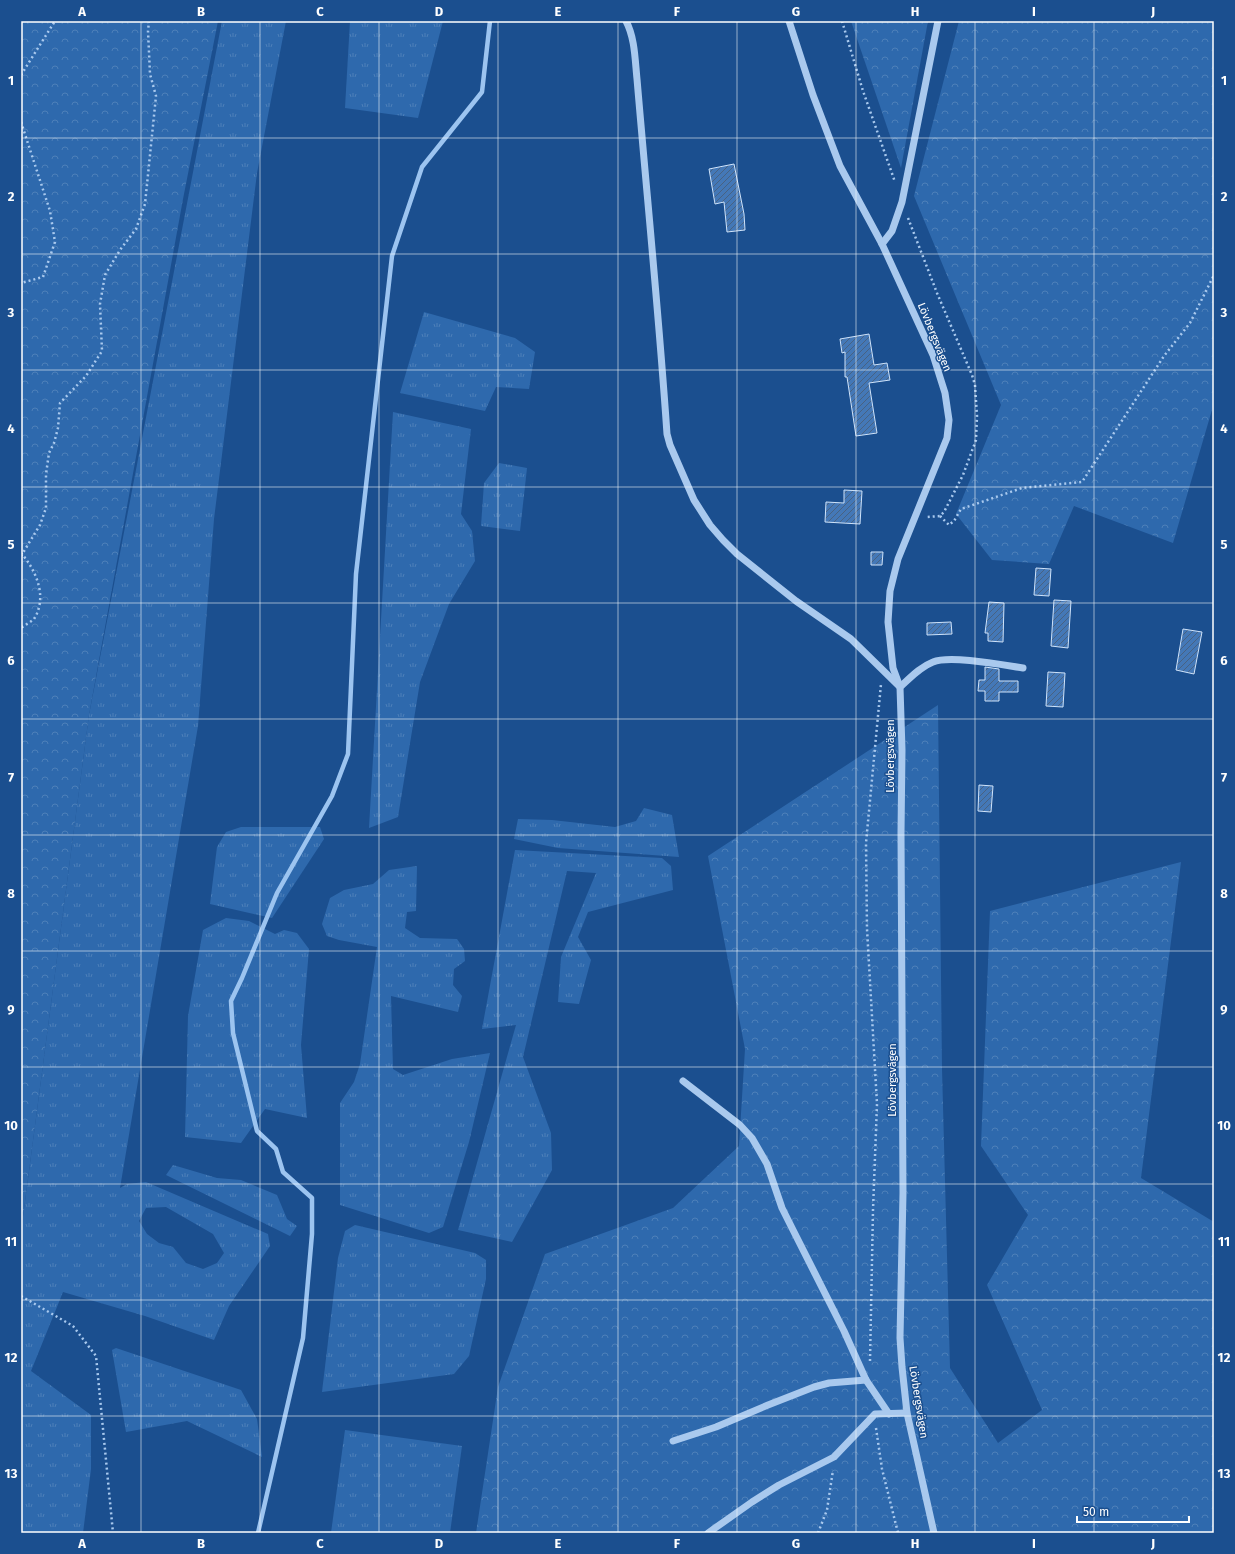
<svg xmlns="http://www.w3.org/2000/svg" width="1235" height="1554" viewBox="0 0 1235 1554" font-family="'Fira Sans',sans-serif">
  <style>
    .grass { fill: url(#grass-tufts); fill-rule: evenodd }
    .forest { fill: url(#forest-crowns) }
    .lines { fill: none; stroke-linecap: round; stroke-linejoin: round }
    .stream { stroke: #9cc4f0; stroke-width: 4.5 }
    .building { fill: url(#building-hatch); stroke: #cfe3fa }
    .path { stroke: #a9c9ee; stroke-width: 2.5; stroke-dasharray: 2 3; stroke-linecap: butt }
    .minor { stroke: #a9c9ee; stroke-width: 7 }
    .grid { fill: none; stroke: #fff; stroke-width: 1; stroke-opacity: 0.55 }
    .labels { text-anchor: middle; stroke-width: 3; stroke-linejoin: round; paint-order: stroke }
    .street-label { font-size: 11px; fill: #fff; stroke: #1b4f8f }
    .neatline { fill: none; stroke: #fff; stroke-width: 1.5 }
    .grid-label { font-size: 13px; text-anchor: middle; font-weight: bold; fill: #fff }
  </style>
  <defs>
    <pattern id="grass-tufts" width="24" height="20" patternUnits="userSpaceOnUse"><rect width="24" height="20" fill="#2e69ad"/><path d="M3 7l-1-3M5 7V3M7 7l1-3M15 17l-1-3M17 17v-4M19 17l1-3" fill="none" stroke="#4d80b9"/></pattern>
    <pattern id="forest-crowns" width="20" height="18" patternUnits="userSpaceOnUse"><rect width="20" height="18" fill="#2e69ad"/><path d="M2 6a3 3 0 1 1 6 0M12 15a3 3 0 1 1 6 0" fill="none" stroke="#4d80b9"/></pattern>
    <pattern id="building-hatch" width="6" height="6" patternUnits="userSpaceOnUse"><rect width="6" height="6" fill="#4478b7"/><path d="M-1 1l2-2M0 6l6-6M5 7l2-2" fill="none" stroke="#486282"/></pattern>
  </defs>
  <rect width="100%" height="100%" fill="#1b4f8f"/>
  <g class="grass">
    <path d="M222 21H286L257 173 214 519 198 726 120 1188 127 1184 146 1182 268 1234 270 1246 229 1306 214 1340 145 1316 63 1292 31 1371 91 1415V1469L83 1533H21V1232L89 715ZM166 1207 213 1234 224 1253 217 1263 203 1269 186 1263 173 1247 159 1243 147 1234 139 1221 146 1208Z"/>
    <polygon points="350,21 443,21 418,118 345,108"/>
    <polygon points="424,312 515,338 535,352 529,389 496,387 485,411 400,393"/>
    <polygon points="393,412 471,429 461,514 472,531 475,561 449,604 420,682 398,817 369,828"/>
    <polygon points="499,463 527,468 520,531 481,526 484,483"/>
    <polygon points="644,808 672,815 679,857 558,848 514,839 518,819 552,820 615,827 636,821"/>
    <polygon points="241,827 320,827 324,839 272,918 210,904 217,847 226,832"/>
    <polygon points="515,850 662,858 671,866 673,890 588,912 578,937 591,960 579,1004 558,1002 561,957 596,873 567,871 523,1057 551,1133 552,1170 512,1242 458,1230 516,1025 482,1029"/>
    <polygon points="417,866 416,911 407,912 405,928 420,938 457,939 464,949 465,961 454,969 453,985 462,996 458,1012 391,996 393,1069 403,1075 452,1059 490,1053 469,1142 443,1227 429,1233 340,1205 340,1103 354,1082 360,1064 377,947 339,940 327,936 322,924 330,898 344,890 373,884 389,870"/>
    <polygon points="226,918 249,921 275,934 284,930 297,933 309,949 301,1045 307,1118 265,1109 241,1143 185,1137 188,1016 203,930"/>
    <polygon points="173,1165 217,1178 241,1180 277,1195 287,1219 297,1226 290,1236 166,1175"/>
    <polygon points="355,1225 475,1253 486,1260 486,1279 469,1356 454,1374 322,1392 338,1258 345,1231"/>
    <polygon points="116,1348 241,1390 257,1419 262,1457 187,1421 126,1432 112,1350"/>
    <polygon points="345,1430 462,1446 450,1533 331,1533"/>
  </g>
  <g class="forest">
    <polygon points="21,21 218,21 183,199 89,715 21,1232"/>
    <polygon points="851,21 928,21 901,168"/>
    <polygon points="959,21 1214,21 1214,403 1173,543 1074,506 1049,564 992,560 956,514 1001,405 914,196"/>
    <polygon points="938,705 942,1069 950,1368 998,1443 1042,1410 987,1285 1028,1215 981,1146 990,911 1181,862 1141,1178 1214,1222 1214,1533 476,1533 498,1387 545,1254 673,1208 739,1146 745,1049 708,856"/>
  </g>
  <g class="lines">
    <polyline class="stream" points="258,1533 303,1338 312,1234 312,1198 283,1172 276,1149 257,1131 233,1033 231,1001 242,978 277,893 332,796 348,754 356,574 392,256 422,167 482,92 490,21"/>
  </g>
  <g class="building">
    <polygon points="734,164 744,214 745,230 727,232 724,202 715,204 709,169"/>
    <polygon points="869,334 874,365 887,363 890,380 869,383 877,433 856,436 847,377 845,377 845,352 842,353 840,339"/>
    <polygon points="844,490 862,491 860,524 825,522 826,502 844,503"/>
    <polygon points="871,552 883,552 882,565 871,565"/>
    <polygon points="1036,568 1051,569 1049,596 1034,595"/>
    <polygon points="1054,600 1071,601 1068,648 1051,646"/>
    <polygon points="989,602 1004,603 1003,642 988,641 988,633 985,633"/>
    <polygon points="951,622 952,634 927,635 927,623"/>
    <polygon points="1183,629 1202,632 1194,674 1176,670"/>
    <polygon points="985,667 999,669 999,681 1018,681 1018,692 999,692 999,701 985,701 985,691 978,691 979,680 985,680"/>
    <polygon points="1048,672 1065,673 1063,707 1046,706"/>
    <polygon points="979,785 993,786 991,812 978,811"/>
  </g>
  <g class="lines">
    <g class="path">
      <polyline points="842,21 863,91 895,182"/>
      <polyline points="21,75 55,21"/>
      <polyline points="21,122 50,211 55,242 43,277 21,283"/>
      <polyline points="908,218 937,293 972,375 975,385 977,416 976,440 963,475 944,512 940,516 927,517"/>
      <polyline points="940,516 949,525 954,521 961,509 1022,488 1082,482 1164,356 1190,323 1214,275"/>
      <path d="M21 553C36 570 48 597 34 619 31 622 25 625 21 628"/>
      <polyline points="21,556 40,525 46,508 46,474 49,453 54,443 58,428 60,403 86,376 102,351 100,304 105,275 120,250 136,229 145,204 156,96 150,74 148,31 149,21"/>
      <polyline points="21,1296 73,1326 96,1356 113,1533"/>
      <polyline points="870,1361 873,1210 877,1104 867,929 866,843 881,684"/>
      <polyline points="876,1428 882,1469 898,1533"/>
      <polyline points="818,1533 827,1510 833,1470"/>
    </g>
    <g class="minor">
      <path d="M626 21C635 38 635 60 637 79 647 197 659 316 667 434L670 445 694 500 710 525 723 540 737 554 796 601 851 639 900 687C910 678 920 667 933 662 950 655 1003 665 1023 668"/>
      <polyline points="789,21 813,95 840,166 882,244 933,355 945,393 949,420 947,438 898,559 890,591 888,622 893,668 900,687 902,750 901,833 903,1193 900,1338 902,1367 907,1413 934,1533"/>
      <polyline points="882,244 892,231 902,202 938,21"/>
      <polyline points="683,1081 740,1125 752,1138 767,1164 782,1208 791,1226 844,1331 866,1380 889,1414"/>
      <polyline points="673,1441 716,1427 768,1405 814,1387 829,1383 866,1380"/>
      <polyline points="708,1533 752,1502 779,1485 834,1457 875,1414 907,1413"/>
    </g>
  </g>
  <path class="grid" d="M141 21V1533M260 21V1533M379 21V1533M498 21V1533M618 21V1533M737 21V1533M856 21V1533M975 21V1533M1094 21V1533M21 138H1214M21 254H1214M21 370H1214M21 487H1214M21 603H1214M21 719H1214M21 835H1214M21 951H1214M21 1067H1214M21 1184H1214M21 1300H1214M21 1416H1214"/>
  <g class="labels">
    <g class="street-label">
      <text transform="translate(935 337) rotate(68)" y="4">Lövbergsvägen</text>
      <text transform="translate(890 756) rotate(-90)" y="4">Lövbergsvägen</text>
      <text transform="translate(892 1080) rotate(-90)" y="4">Lövbergsvägen</text>
      <text transform="translate(919 1402) rotate(81)" y="4">Lövbergsvägen</text>
    </g>
  </g>
  <rect width="1235" height="1554" fill="none" stroke="#1b4f8f" stroke-width="44"/>
  <path d="M1077 1516v6h112v-6" fill="none" stroke="#ffffff" stroke-width="2"/>
  <text x="1083" y="1516" font-size="12" fill="#ffffff" stroke="#1b4f8f" stroke-width="3" paint-order="stroke">50 m</text>
  <rect x="22" y="22" width="1191" height="1510" class="neatline"/>
  <g class="grid-label">
    <text x="82" y="16">A</text>
    <text x="201" y="16">B</text>
    <text x="320" y="16">C</text>
    <text x="439" y="16">D</text>
    <text x="558" y="16">E</text>
    <text x="677" y="16">F</text>
    <text x="796" y="16">G</text>
    <text x="915" y="16">H</text>
    <text x="1034" y="16">I</text>
    <text x="1153" y="16">J</text>
    <text x="11" y="85">1</text>
    <text x="1224" y="85">1</text>
    <text x="11" y="201">2</text>
    <text x="1224" y="201">2</text>
    <text x="11" y="317">3</text>
    <text x="1224" y="317">3</text>
    <text x="11" y="433">4</text>
    <text x="1224" y="433">4</text>
    <text x="11" y="549">5</text>
    <text x="1224" y="549">5</text>
    <text x="11" y="665">6</text>
    <text x="1224" y="665">6</text>
    <text x="11" y="782">7</text>
    <text x="1224" y="782">7</text>
    <text x="11" y="898">8</text>
    <text x="1224" y="898">8</text>
    <text x="11" y="1014">9</text>
    <text x="1224" y="1014">9</text>
    <text x="11" y="1130">10</text>
    <text x="1224" y="1130">10</text>
    <text x="11" y="1246">11</text>
    <text x="1224" y="1246">11</text>
    <text x="11" y="1362">12</text>
    <text x="1224" y="1362">12</text>
    <text x="11" y="1478">13</text>
    <text x="1224" y="1478">13</text>
    <text x="82" y="1548">A</text>
    <text x="201" y="1548">B</text>
    <text x="320" y="1548">C</text>
    <text x="439" y="1548">D</text>
    <text x="558" y="1548">E</text>
    <text x="677" y="1548">F</text>
    <text x="796" y="1548">G</text>
    <text x="915" y="1548">H</text>
    <text x="1034" y="1548">I</text>
    <text x="1153" y="1548">J</text>
  </g>
</svg>
